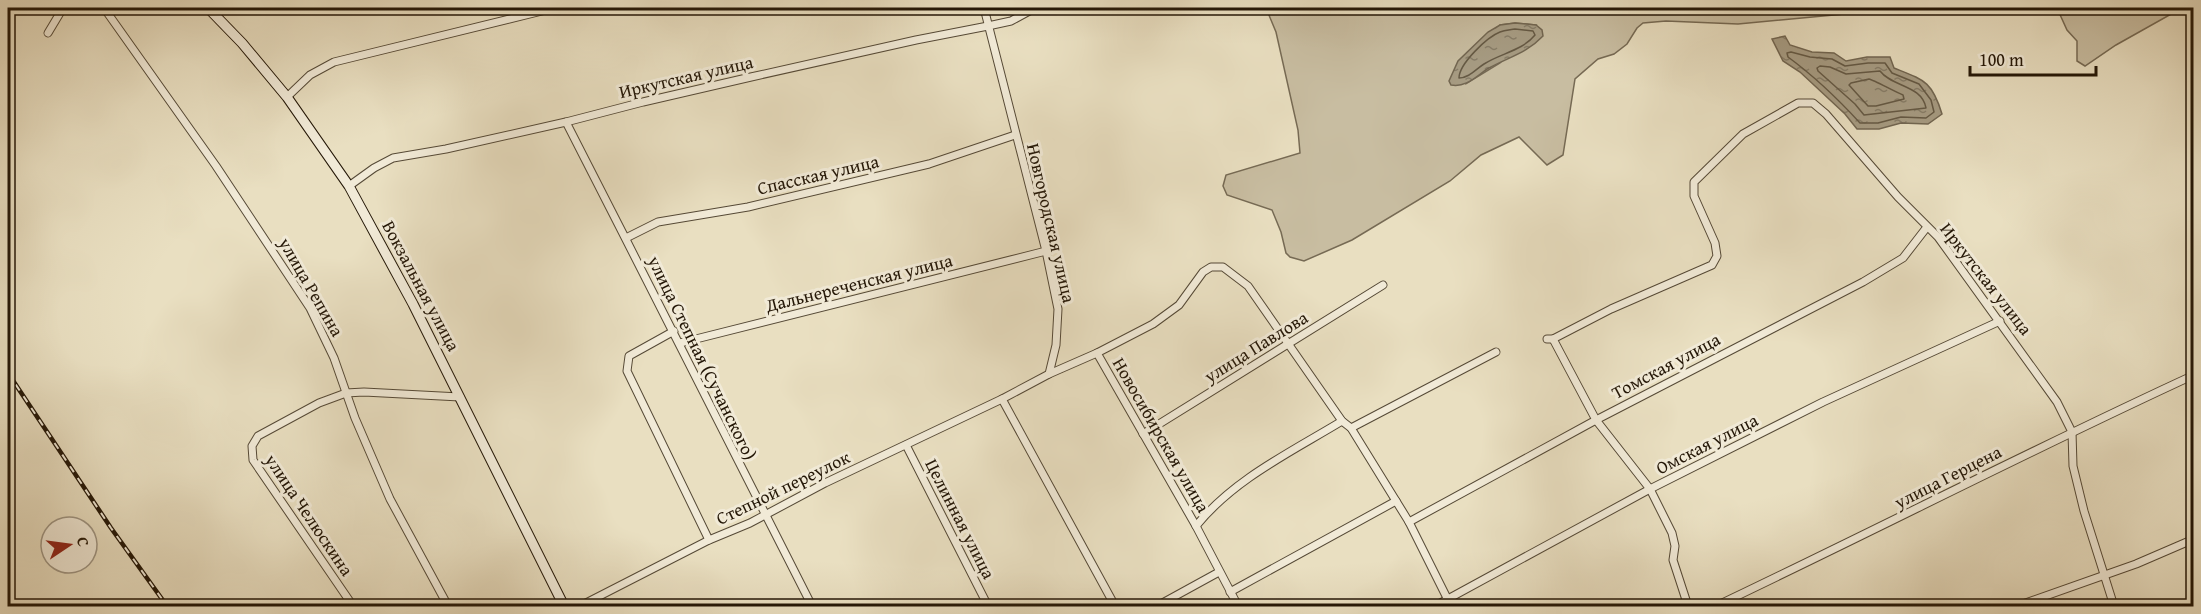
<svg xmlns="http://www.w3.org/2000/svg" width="2201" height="614" viewBox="0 0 2201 614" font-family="'Gentium Book Plus',serif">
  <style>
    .grass { fill: #c8bda1; stroke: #766a54; stroke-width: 1.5; fill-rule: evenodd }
    .water { fill: url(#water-ripples); stroke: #726651; stroke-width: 1.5 }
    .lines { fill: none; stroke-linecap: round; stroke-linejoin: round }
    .shore { stroke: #655944; stroke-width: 1.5 }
    .street-casing { stroke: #554936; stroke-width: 9 }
    .secondary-casing { stroke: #241707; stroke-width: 11 }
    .street { stroke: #f1ead7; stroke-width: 7 }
    .secondary { stroke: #f1ead7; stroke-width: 9 }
    .rail-casing { stroke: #241707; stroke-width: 4.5 }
    .rail { stroke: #f1ead7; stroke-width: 2; stroke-dasharray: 7; stroke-linecap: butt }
    .labels { text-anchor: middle; stroke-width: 6; stroke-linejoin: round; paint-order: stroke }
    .street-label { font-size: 18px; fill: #241707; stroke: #f1ead7 }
  </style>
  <defs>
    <pattern id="water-ripples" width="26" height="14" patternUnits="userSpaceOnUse" patternTransform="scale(1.5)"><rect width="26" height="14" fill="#a69b82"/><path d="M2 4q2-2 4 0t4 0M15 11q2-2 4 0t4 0" fill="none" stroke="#877d68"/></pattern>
  </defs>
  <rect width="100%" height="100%" fill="#e9dfc1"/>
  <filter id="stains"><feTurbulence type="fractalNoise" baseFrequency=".00333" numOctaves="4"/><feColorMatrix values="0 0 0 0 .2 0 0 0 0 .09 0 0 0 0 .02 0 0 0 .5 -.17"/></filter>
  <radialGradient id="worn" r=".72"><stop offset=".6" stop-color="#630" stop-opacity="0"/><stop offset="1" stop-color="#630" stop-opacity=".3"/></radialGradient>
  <g class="grass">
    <path d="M1266 8H1877L1876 11 1738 24 1666 21 1643 23 1637 28 1627 44 1614 54 1598 59 1575 79 1563 155 1547 165 1519 137 1481 155 1450 181 1352 240 1304 261 1290 257 1286 253 1281 232 1272 210 1227 195 1223 186 1226 175 1300 153 1298 130 1276 32ZM1515 23 1536 25 1500 63 1467 83 1500 25Z"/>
    <polygon points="2057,8 2182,8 2116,45 2085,66 2077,61 2077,41 2067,30"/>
  </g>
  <g class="water">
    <path d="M1515 23 1536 25 1542 30 1543 36C1527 53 1509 57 1489 68 1477 75 1467 88 1451 85L1449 81 1458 61 1488 32 1500 25Z"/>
    <path d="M1785 36 1790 45 1812 52 1834 53 1846 61 1867 57H1890L1894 68C1924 80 1932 81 1942 114L1928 124 1901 123 1879 129H1857L1845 114 1800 72 1783 61 1772 39Z"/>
  </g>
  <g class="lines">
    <g class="shore">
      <path d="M1515 29 1533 31 1535 35C1522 51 1501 53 1484 64 1476 69 1469 78 1459 78 1459 64 1487 37 1500 32 1505 30 1510 30 1515 29Z"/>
      <path d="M1791 52 1810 57 1832 59 1845 66 1868 63H1885L1892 73 1919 84 1931 100 1934 112 1926 118 1901 117 1878 123H1860C1838 99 1814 76 1788 57L1787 53Z"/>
      <path d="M1820 66 1830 67 1846 74 1880 71C1892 87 1922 85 1926 108L1864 115 1855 104 1818 71 1817 68Z"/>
      <path d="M1869 79C1874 80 1895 92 1903 95L1904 99 1876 106H1868L1849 85 1851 83Z"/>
    </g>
    <defs>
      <g id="street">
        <polyline points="104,8 216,166 310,308 334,358 355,418 390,499 448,606"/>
        <polyline points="984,8 1046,251 1058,309 1056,345 1049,374 1002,399 1115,606"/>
        <polyline points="48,33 63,8"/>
        <polyline points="287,97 310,75 334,62 554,8"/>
        <path d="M566 122C649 283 729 446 812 606"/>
        <polyline points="349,186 374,168 393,158 446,149 566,122 643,102 751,77 916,40 988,26 1011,21 1035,8"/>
        <polyline points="626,238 658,222 748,207 929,164 1015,135"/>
        <polyline points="674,331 629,356 627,371 709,540"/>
        <polyline points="1547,339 1553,339 1611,309 1712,265 1717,256 1715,243 1694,196 1694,182 1743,134 1798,103 1813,103 1826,114 1898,197 1938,237 2057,402 2072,432 2073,466 2084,511 2114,606"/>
        <polyline points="1553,339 1596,420 1650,489 1672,533 1675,546 1673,560 1688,606"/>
        <polyline points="680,343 1046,251"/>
        <polyline points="1049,374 1097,353"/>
        <polyline points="1351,428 1496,352"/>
        <polyline points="1143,434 1383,285"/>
        <polyline points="906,445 988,606"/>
        <polyline points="1409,522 1596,420 1863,282 1903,258 1927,227"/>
        <path d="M1196 526C1234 479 1291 452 1342 421"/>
        <polyline points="1230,592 1396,501"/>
        <polyline points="353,606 253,460 252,446 258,436 319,403 346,393 364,392 460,397"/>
        <polyline points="580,606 709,540 750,523 825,483 1002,399"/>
        <polyline points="1157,606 1219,572"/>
        <polyline points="1238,606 1196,526 1097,353 1153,324 1179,305 1203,272 1211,267 1223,267 1248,286 1342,421 1351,428 1409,522 1448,600"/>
        <polyline points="1435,606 1650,489 1823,402 2000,321"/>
        <path d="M1716 606C1876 530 2033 449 2194 375"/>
        <polyline points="2017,606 2136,564 2194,539"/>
      </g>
      <polyline id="secondary" points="208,8 242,43 287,97 349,186 413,304 564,606"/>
    </defs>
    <use href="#street" class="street-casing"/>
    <use href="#secondary" class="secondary-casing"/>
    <use href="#street" class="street"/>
    <use href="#secondary" class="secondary"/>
    <defs>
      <polyline id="rail" points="8,373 111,528 167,606"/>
    </defs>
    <use href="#rail" class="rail-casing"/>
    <use href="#rail" class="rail"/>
  </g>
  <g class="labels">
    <g class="street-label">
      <text transform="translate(686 77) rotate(-13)" y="6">Иркутская улица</text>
      <text transform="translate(818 175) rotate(-13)" y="6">Спасская улица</text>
      <text transform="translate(1051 223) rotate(77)" y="6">Новгородская улица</text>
      <text transform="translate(1986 279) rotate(52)" y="6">Иркутская улица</text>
      <text transform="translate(859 283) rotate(-14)" y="6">Дальнереченская улица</text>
      <text transform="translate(421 286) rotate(62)" y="6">Вокзальная улица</text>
      <text transform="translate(311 287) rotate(60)" y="6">улица Репина</text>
      <text transform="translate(1256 347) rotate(-32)" y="6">улица Павлова</text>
      <text transform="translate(702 358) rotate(64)" y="6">улица Степная (Сучанского)</text>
      <text transform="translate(1666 366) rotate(-28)" y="6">Томская улица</text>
      <text transform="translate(1161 435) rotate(60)" y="6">Новосибирская улица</text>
      <text transform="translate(1707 444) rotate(-27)" y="6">Омская улица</text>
      <text transform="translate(1948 477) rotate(-27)" y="6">улица Герцена</text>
      <text transform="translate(783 488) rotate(-26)" y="6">Степной переулок</text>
      <text transform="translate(309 515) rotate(56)" y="6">улица Челюскина</text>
      <text transform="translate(960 519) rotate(63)" y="6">Целинная улица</text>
    </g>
  </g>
  <rect width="2201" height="614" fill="none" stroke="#e9dfc1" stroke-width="30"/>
  <rect x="9" y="9" width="2183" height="596" fill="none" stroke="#241707" stroke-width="3"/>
  <rect x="15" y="15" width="2171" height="584" fill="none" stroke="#241707" stroke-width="1.5"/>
  <g transform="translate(69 545) rotate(77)"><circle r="28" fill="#f1ead7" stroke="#9f9684" stroke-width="1.5"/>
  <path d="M0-4.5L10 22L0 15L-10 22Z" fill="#8f2418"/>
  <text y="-9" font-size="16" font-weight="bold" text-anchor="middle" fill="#241707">С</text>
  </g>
  <path d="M1970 66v9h126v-9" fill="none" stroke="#241707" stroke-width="3"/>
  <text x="1979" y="66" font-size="18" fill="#241707" stroke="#f1ead7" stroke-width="4.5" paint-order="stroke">100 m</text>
  <rect width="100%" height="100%" filter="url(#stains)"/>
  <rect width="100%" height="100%" fill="url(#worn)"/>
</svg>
